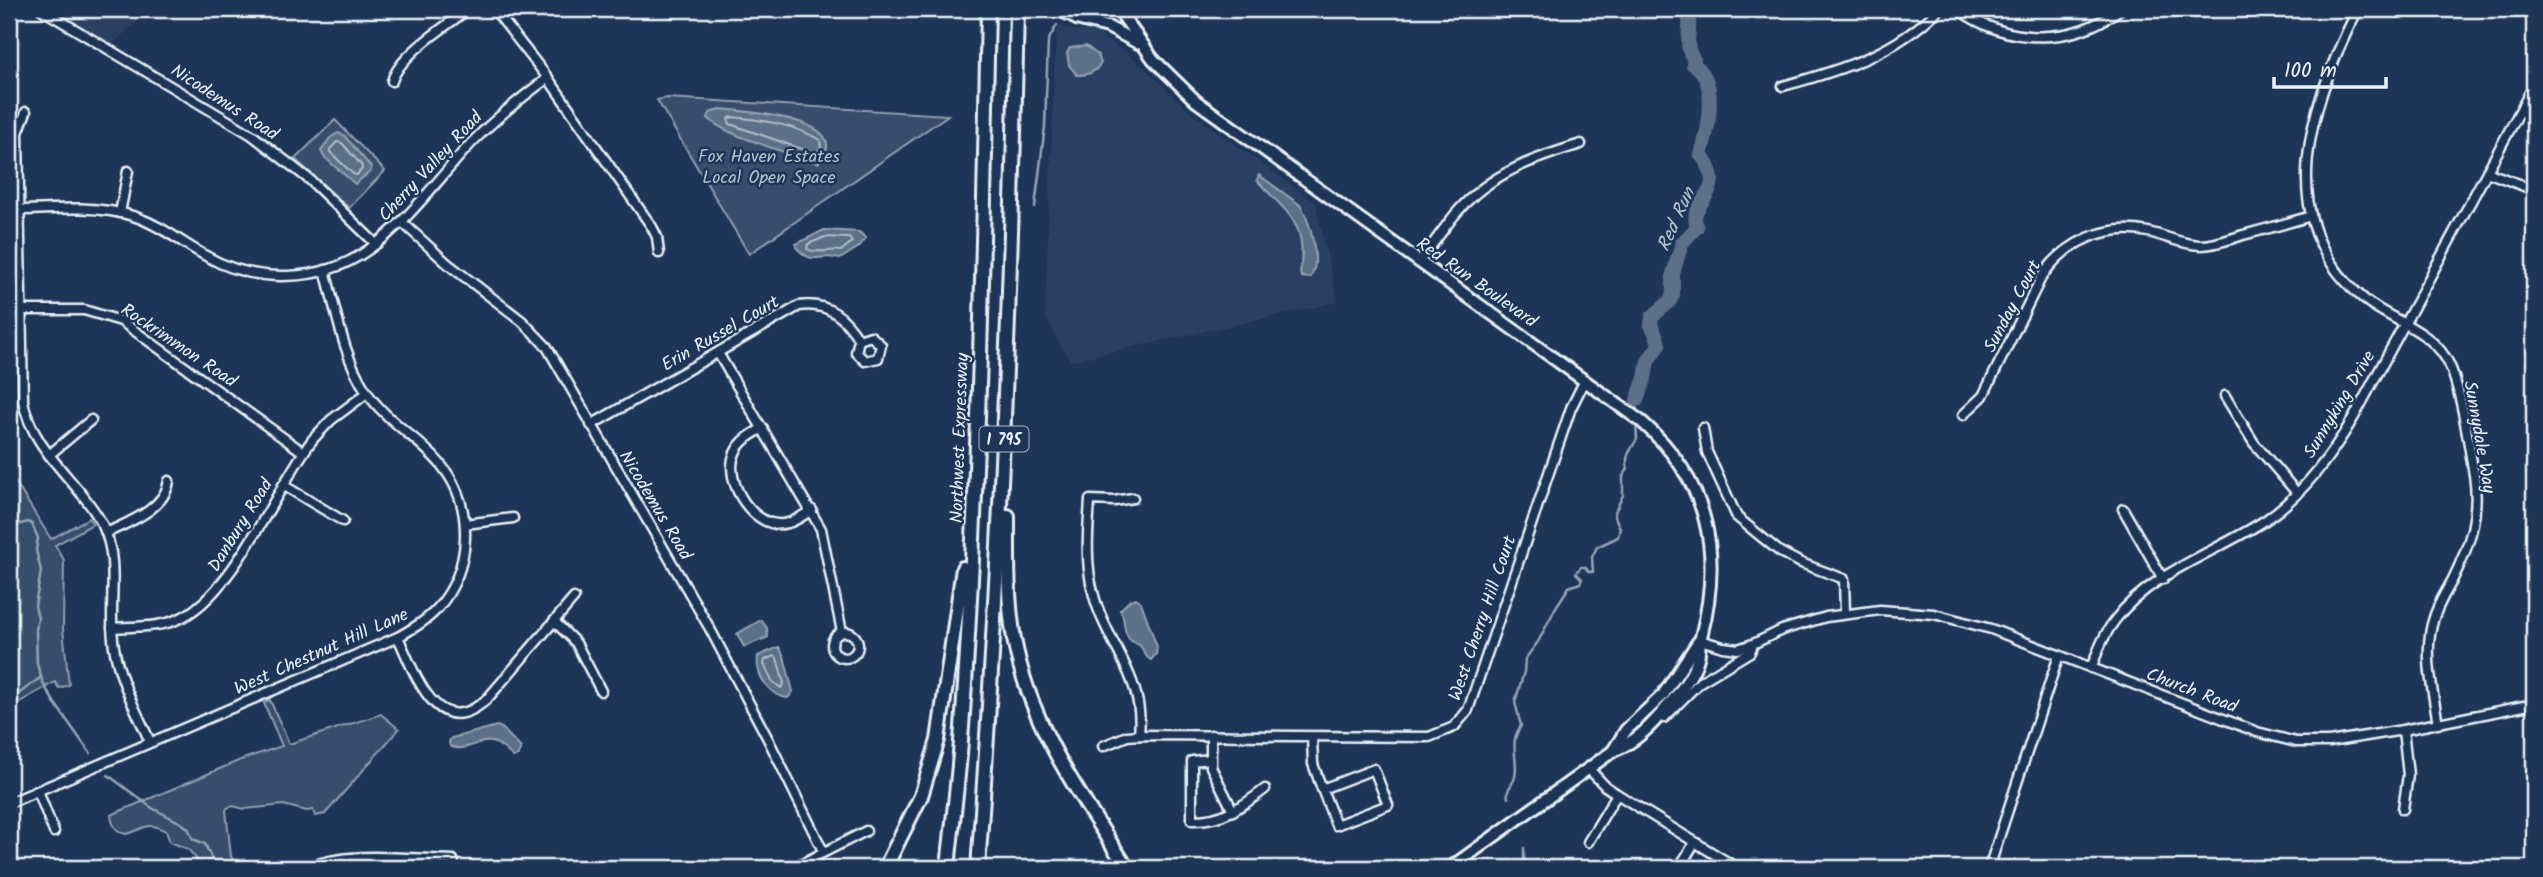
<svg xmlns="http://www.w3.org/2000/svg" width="2543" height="877" viewBox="0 0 2543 877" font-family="Kalam,sans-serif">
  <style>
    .built { fill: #2a4162 }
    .green { fill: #374d6c; stroke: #909fb2; stroke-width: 2 }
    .water { fill: #5d7089; stroke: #95a4b5; stroke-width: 2 }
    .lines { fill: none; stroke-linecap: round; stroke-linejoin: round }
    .shore { stroke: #b0bdcc; stroke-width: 2 }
    .stream { stroke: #95a4b5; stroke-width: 2.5 }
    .river { stroke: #5d7089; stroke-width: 14 }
    .minor-casing { stroke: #e8f1f8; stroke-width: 13 }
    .major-casing { stroke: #e8f1f8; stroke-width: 16 }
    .highway-casing { stroke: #e8f1f8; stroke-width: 18 }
    .minor { stroke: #1d3557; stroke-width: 8 }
    .major { stroke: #1d3557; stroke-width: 10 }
    .highway { stroke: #1d3557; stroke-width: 12 }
    .labels { text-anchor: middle; stroke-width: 5; stroke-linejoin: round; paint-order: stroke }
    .shield { fill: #1d3557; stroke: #abb9c8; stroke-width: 2 }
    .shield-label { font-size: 16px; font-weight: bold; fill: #e8f1f8 }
    .street-label { font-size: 18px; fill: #e8f1f8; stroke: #1d3557 }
    .park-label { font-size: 18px; fill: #b3c0ce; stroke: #1d3557 }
    .water-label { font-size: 19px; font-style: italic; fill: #b7c4d1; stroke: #1d3557 }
  </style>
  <rect width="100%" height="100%" fill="#1d3557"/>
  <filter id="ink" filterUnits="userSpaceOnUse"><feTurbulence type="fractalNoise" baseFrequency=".0143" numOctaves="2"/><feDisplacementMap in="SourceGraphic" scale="14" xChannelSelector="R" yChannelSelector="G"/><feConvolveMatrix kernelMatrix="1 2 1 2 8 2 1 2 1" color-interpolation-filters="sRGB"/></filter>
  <g filter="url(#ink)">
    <g class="built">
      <polygon points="53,9 152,9 112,44"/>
      <polygon points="1058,25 1076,31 1094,31 1135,59 1193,114 1315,202 1338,302 1070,361 1045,317 1055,53"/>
    </g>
    <g class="green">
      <polygon points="667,98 948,115 749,254 657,100"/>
      <polygon points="335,120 385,171 349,208 295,159"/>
      <polygon points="9,472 51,539 89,518 93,524 55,545 64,560 63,629 69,685 59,688 55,682 9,708"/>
      <path d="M270 700 289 744 381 714 399 729 325 814 315 816 313 810 307 811 283 805 245 809 233 806 227 808 226 811 231 856 237 868H204L188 849 170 842 166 831C145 820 145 830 126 834 116 832 112 825 111 815L243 759 282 746 264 703Z"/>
    </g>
    <g class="water">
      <path d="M1086 46 1098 55 1101 63C1095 73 1088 75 1077 75L1069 65 1067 53 1070 48Z"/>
      <path d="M720 109C744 111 860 119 818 163 793 154 725 136 708 118L710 113Z"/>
      <polygon points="338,133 344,135 371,167 371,171 355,184 324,157 321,151 330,138"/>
      <path d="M1259 175 1300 205C1310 221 1322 263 1310 278L1302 277 1300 273C1308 222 1288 215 1257 180Z"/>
      <path d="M824 230 859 232 866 238 859 247 840 259C818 252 815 268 796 247V244Z"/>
      <path d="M1136 598 1141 602 1157 647 1156 654 1151 660C1145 657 1145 653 1141 647 1137 642 1131 643 1128 637 1122 627 1126 619 1120 610L1130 600Z"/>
      <polygon points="761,620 767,628 768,637 744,647 737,634"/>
      <path d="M779 647 784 656 793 692 788 698C769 696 755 675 758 656Z"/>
      <path d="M497 726 502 728 521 748 518 756 513 757C507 752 502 745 495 743 480 737 465 754 450 746L449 742 451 738Z"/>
    </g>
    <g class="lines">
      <g class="shore">
        <path d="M732 117C762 120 793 124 820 140L821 148 816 154 730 124 728 119Z"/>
        <polygon points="337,142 342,143 362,166 362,169 357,175 353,174 330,152 330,149"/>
        <path d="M825 237 849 238 852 242 841 251C830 249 816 254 807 249L808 244Z"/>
        <polygon points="774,656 777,658 784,683 781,688 772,681 764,664 765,660"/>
      </g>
      <g class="stream">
        <polyline points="1035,207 1045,126 1048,41 1057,25"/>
        <polyline points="2530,399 2534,396"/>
        <polyline points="1636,414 1637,400"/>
        <polyline points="9,509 17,525 28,522 32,524 38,538 36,550 41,571 35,606 38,618 36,630 37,664 43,683 54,702 90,753"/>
        <polyline points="9,701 40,678"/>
        <polyline points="108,775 152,808 181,823 188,828 193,839 205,844 216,868"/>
        <path d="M1508 798C1506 787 1513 786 1515 777 1519 759 1508 743 1521 726L1515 702 1524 672 1525 659 1538 642 1556 607 1569 587 1580 583 1582 579 1576 573 1581 567H1585L1589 572H1593L1592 557 1597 547 1618 537 1620 528 1615 517V512L1623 495V476L1628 469C1624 456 1631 450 1637 439L1636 421"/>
        <polyline points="1516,868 1524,863 1524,848"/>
      </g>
      <path class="river" d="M1637 400 1645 378 1648 361 1659 345 1657 337 1651 325 1652 317 1669 302 1673 295V274L1682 243 1697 227C1686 200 1732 194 1701 155 1708 131 1720 80 1693 64L1694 60C1681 43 1695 26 1686 9"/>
      <defs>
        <g id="minor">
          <polyline points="41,9 252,135 310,180 376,244"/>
          <polyline points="494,9 548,78 652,227 657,237 659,253"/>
          <path d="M1056 9C1075 23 1092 20 1112 9"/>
          <path d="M1958 9C2007 45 2072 46 2120 9"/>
          <path d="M2358 9C2311 101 2269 221 2364 299 2389 320 2427 328 2445 357 2460 379 2469 446 2474 475 2480 515 2470 545 2452 581 2444 595 2436 608 2432 624 2424 656 2433 691 2438 724"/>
          <path d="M392 81C400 54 446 27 468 9"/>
          <path d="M1783 86C1842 70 1896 53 1939 9"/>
          <path d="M26 112 18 133 23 401C33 453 80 481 103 526 121 563 107 608 114 647 119 680 137 712 150 742"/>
          <polyline points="2487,172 2534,190"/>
          <path d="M9 211C50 209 96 204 136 217 162 226 182 243 206 256 254 284 322 283 368 250 406 223 433 186 464 151 489 123 518 100 548 78"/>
          <polyline points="120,213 128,171"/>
          <polyline points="402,222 448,264 522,321 547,347 709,627 768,739 823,851"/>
          <path d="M1418 262C1433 246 1444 227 1458 211 1491 173 1535 158 1581 144"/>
          <polyline points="21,310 84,310 121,321 303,452"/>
          <polyline points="718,353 821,529 842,632"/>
          <polyline points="2225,396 2254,443 2297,493"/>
          <path d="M1963 415 1983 396 2041 278C2064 242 2106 223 2148 232 2166 236 2183 245 2201 245 2215 245 2230 239 2243 235 2266 229 2288 223 2311 216"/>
          <path d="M591 425 799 306C827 302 845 316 859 340L856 352 865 361 878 358 881 345 871 336 859 340"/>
          <path d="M763 428C752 434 740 441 735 453 722 481 755 533 788 523 796 521 805 514 812 510"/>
          <polyline points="1703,428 1707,452 1737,517 1780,552 1801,563 1844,579 1845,613"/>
          <polyline points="49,455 91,420"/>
          <polyline points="283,485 343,521"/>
          <path d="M1133 498 1114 501 1090 500C1088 531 1085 562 1093 592 1102 631 1131 664 1138 703 1140 714 1140 725 1139 735"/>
          <polyline points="2123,509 2163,579"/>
          <polyline points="465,524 513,518"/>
          <path d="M106 533C129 522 165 509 169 481"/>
          <polyline points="554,621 576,643 601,691"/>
          <path d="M112 628C133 626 157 628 176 620 231 600 276 487 313 439L331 420 367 393"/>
          <circle cx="845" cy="645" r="13"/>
          <path d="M398 637C415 674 438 745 488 698L574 598"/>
          <polyline points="1700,640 1723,647 1738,649 1753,644 1782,630 1826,617 1880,610 1934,614 1991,629 2257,732 2296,742 2329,742 2403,730 2534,704"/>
          <path d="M2091 668C2098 651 2104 634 2115 620 2152 571 2218 552 2267 519 2304 493 2331 456 2354 417L2534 85"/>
          <polyline points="1664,718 1700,682 1750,652 1753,644"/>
          <polyline points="1211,735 1211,767 1233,811"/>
          <polyline points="1312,737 1313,764 1322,789 1374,769 1388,805 1336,825 1322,789"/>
          <polyline points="1103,746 1127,736 1139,735 1429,737 1454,727 1468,710 1571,408 1585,380"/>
          <path d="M1210 759 1192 761V820C1221 821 1242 807 1265 789"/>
          <polyline points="1589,769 1605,786 1617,794 1737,868"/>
          <polyline points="38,791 54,832"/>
          <path d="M9 803 398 637C412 629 426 621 437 609 472 570 475 507 442 466 420 438 386 422 366 391 343 356 336 310 325 270"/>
          <polyline points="2403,809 2408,775 2403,730"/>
          <polyline points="1588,842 1617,794"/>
          <polyline points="1684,860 1696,868"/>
          <path d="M305 868C351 850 404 859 453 860L455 868"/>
          <polyline points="793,868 866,831"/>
          <polyline points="1679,868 1695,842"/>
          <polyline points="1989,868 2059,655"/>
        </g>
        <g id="major">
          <path d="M1118 9 1153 59 1196 101 1642 422C1709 481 1723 553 1701 637 1699 643 1700 651 1698 658 1694 675 1678 694 1667 707 1652 725 1635 743 1613 751L1450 868"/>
          <polyline points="1076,19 1108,27 1138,43"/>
          <polyline points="1613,751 1626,730 1663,695 1698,642"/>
        </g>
        <g id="highway">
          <path d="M1008 516C1008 557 1007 598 1014 639 1030 726 1080 795 1127 868"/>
          <polyline points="885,868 921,796 938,740 963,568"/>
          <path d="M948 868C952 826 958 784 961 741 979 498 983 253 988 9"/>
          <path d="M978 868C999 582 1011 296 1017 9"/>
        </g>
      </defs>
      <use href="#minor" class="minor-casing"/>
      <use href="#major" class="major-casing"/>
      <use href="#highway" class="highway-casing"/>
      <use href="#minor" class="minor"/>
      <use href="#major" class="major"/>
      <use href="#highway" class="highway"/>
    </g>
  </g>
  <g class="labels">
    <rect class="shield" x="979.5" y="426.5" width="49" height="25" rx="5"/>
    <g class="shield-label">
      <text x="1004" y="445">I 795</text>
    </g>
    <g class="street-label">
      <text transform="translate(225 102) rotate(33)" y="6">Nicodemus Road</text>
      <text transform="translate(430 166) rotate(-47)" y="6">Cherry Valley Road</text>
      <text transform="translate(1477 282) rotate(35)" y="6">Red Run Boulevard</text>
      <text transform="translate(2012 306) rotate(-62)" y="6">Sunday Court</text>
      <text transform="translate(720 333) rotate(-30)" y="6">Erin Russel Court</text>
      <text transform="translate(179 345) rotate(34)" y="6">Rockrimmon Road</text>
      <text transform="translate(2339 404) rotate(-59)" y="6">Sunnyking Drive</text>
      <text transform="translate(2480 437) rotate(80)" y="6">Sunnydale Way</text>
      <text transform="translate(959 438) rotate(-88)" y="6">Northwest Expressway</text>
      <text transform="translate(656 505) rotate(59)" y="6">Nicodemus Road</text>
      <text transform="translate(240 525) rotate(-58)" y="6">Danbury Road</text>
      <text transform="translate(1482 618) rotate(-71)" y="6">West Cherry Hill Court</text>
      <text transform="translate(321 651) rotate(-24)" y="6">West Chestnut Hill Lane</text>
      <text transform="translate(2192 690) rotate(21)" y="6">Church Road</text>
    </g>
    <g class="park-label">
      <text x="769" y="162">Fox Haven Estates<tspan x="769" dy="21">Local Open Space</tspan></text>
    </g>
    <g class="water-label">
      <text transform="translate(1675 219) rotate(-66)" y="7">Red Run</text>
    </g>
  </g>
  <rect width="2543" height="877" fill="none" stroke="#1d3557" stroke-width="35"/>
  <rect x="18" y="18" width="2508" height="842" fill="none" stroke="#e8f1f8" stroke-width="2.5" filter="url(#ink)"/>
  <path d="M2274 77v10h112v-10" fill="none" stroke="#e8f1f8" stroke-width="3.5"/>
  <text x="2284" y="77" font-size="21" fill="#e8f1f8" stroke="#1d3557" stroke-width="5" paint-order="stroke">100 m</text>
</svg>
